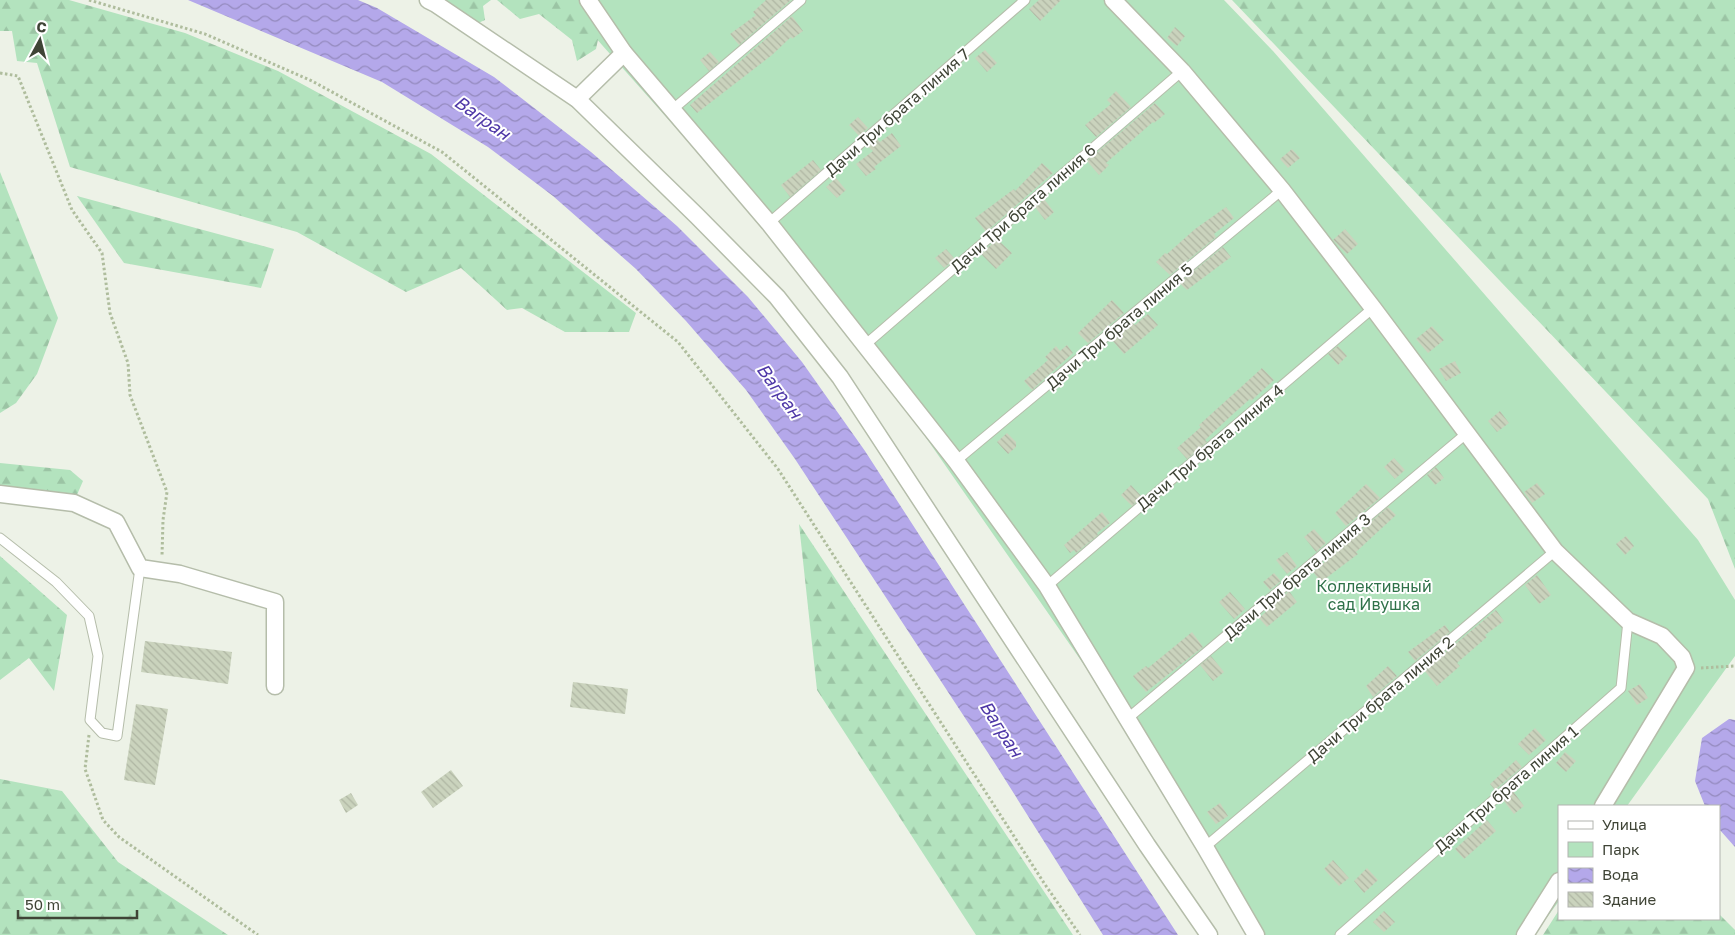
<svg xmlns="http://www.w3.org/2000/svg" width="1735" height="935" viewBox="0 0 1735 935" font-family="'Golos Text',sans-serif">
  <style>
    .green { fill: #b3e3be }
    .forest { fill: url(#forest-firs) }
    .water { fill: url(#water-waves) }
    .building { fill: url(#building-back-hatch) }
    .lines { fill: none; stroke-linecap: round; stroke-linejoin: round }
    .service-casing { stroke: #b5bdaa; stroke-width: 11 }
    .minor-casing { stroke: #b5bdaa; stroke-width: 19 }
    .path { stroke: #afbd9d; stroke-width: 3; stroke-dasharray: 2.5 2.5; stroke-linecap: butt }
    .service { stroke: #fff; stroke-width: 9 }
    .minor { stroke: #fff; stroke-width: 16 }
    .labels { text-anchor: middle; stroke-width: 4; stroke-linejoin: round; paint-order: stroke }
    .street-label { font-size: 16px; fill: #3f4436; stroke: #fff }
    .park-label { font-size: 16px; fill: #2f7149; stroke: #fff }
    .water-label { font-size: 18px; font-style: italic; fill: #4f38a7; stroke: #fff }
  </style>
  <defs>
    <pattern id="forest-firs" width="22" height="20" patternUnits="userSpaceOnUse" patternTransform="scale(1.25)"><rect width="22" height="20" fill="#b3e3be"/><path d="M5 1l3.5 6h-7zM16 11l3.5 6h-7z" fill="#9bc4a4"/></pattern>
    <pattern id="water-waves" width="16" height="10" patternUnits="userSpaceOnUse" patternTransform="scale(1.25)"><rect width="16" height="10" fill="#b4a8ea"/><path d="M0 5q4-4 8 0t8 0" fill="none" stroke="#948abe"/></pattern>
    <pattern id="building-back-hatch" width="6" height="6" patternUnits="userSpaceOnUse" patternTransform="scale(1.25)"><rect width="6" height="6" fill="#cad3bd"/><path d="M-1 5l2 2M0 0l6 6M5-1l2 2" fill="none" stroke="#afb6a3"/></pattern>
  </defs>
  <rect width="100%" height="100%" fill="#edf2e7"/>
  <polygon class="green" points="562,0 1224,0 1273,51 1698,540 1735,600 1735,656 1627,806 1559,806 1559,901 1534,935 1246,935 1123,721 888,383 756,218"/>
  <g class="forest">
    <polygon points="0,0 69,0 185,33 278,71 431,154 636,313 629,332 565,332 522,308 507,310 461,268 406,292 297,232 70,167 37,63 17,61 12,31 0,31"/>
    <polygon points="438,0 491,0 483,6 485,20 476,24"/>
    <polygon points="497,0 563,0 581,11 600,30 596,49 577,61 572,40 539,14 520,19"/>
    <polygon points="1232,0 1735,0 1735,569 1708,499"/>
    <polygon points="0,172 58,318 37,374 16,403 0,413"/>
    <polygon points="77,196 274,249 261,288 124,263"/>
    <polygon points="0,463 70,470 83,481 76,497 0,487"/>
    <polygon points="799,524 1073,935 976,935 817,690"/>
    <polygon points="0,556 67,615 54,691 29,658 0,680"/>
    <polygon points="0,779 62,791 118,862 228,935 0,935"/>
    <polygon points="1559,910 1559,919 1719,919 1719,914 1735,930 1735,935 1543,935"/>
  </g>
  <g class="water">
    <polygon points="188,0 358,0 377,8 494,77 591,152 677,226 748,297 802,362 865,451 1178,935 1103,935 994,762 795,459 746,390 686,321 636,269 553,196 488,147 382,82"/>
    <polygon points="1729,719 1735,720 1735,847 1719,829 1719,806 1705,806 1695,781 1702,738"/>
  </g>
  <g class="building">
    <polygon points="766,0 791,0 739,45 730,34 756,15 753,12"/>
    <polygon points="1039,0 1061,0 1040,21 1029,9"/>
    <polygon points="792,16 803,31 792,39 791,37 772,55 697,113 690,105"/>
    <polygon points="1175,27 1185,36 1177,46 1167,38"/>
    <polygon points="985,50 997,63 987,72 975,58"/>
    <polygon points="710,52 719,62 709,71 700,60"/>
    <polygon points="1116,91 1131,107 1096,137 1085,125 1111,104 1107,100"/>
    <polygon points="1155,103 1165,114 1154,123 1153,122 1106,163 1109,165 1099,175 1087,161"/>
    <polygon points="858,117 868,128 859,136 849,125"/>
    <polygon points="892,133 901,146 874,167 876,169 866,176 856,164 873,151 867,146 876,138 880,142"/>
    <polygon points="1292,149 1300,158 1288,168 1280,159"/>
    <polygon points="813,160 821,170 790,197 781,185"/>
    <polygon points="1042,163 1053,173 986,232 975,218 1014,189 1015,191"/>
    <polygon points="836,178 846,190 837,198 826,187"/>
    <polygon points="1044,199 1054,212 1045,220 1035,207"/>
    <polygon points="1226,207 1234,218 1214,234 1216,237 1170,275 1156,262 1165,253 1167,254 1195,229"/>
    <polygon points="1345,229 1358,244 1347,254 1333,240"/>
    <polygon points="997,239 1012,253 996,269 981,254"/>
    <polygon points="1223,247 1231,257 1187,290 1179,283"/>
    <polygon points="946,249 955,259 944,268 935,258"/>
    <polygon points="1112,300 1124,313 1088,343 1078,333"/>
    <polygon points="1148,314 1158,325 1124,354 1112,340 1132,322 1135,325"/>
    <polygon points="1432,326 1444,340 1428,353 1416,339"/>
    <polygon points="1067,345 1073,353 1032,390 1024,381 1048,360 1045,357 1056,346 1060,351"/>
    <polygon points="1338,346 1347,356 1338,365 1328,354"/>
    <polygon points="1455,361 1461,373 1446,381 1439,369"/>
    <polygon points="1262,368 1274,380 1251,401 1250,399 1232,415 1205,440 1207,442 1187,459 1177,448 1201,427 1199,425"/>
    <polygon points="1500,411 1509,423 1497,432 1488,421"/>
    <polygon points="1007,433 1016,442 1016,447 1008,454 997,442"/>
    <polygon points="1394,458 1405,470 1395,479 1384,467"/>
    <polygon points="1436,467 1444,478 1435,485 1427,475"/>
    <polygon points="1537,483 1545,494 1532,503 1524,492"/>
    <polygon points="1366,484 1380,498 1346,526 1335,513"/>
    <polygon points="1131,485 1142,497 1132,506 1121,495"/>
    <polygon points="1388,507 1396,515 1356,552 1358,554 1321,582 1313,572"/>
    <polygon points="1102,512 1110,523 1097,533 1098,535 1076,553 1074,550 1070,553 1064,545"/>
    <polygon points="1314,529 1326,543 1316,552 1304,537"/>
    <polygon points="1626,536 1634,546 1625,555 1616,544"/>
    <polygon points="1287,552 1297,566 1287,574 1276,560"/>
    <polygon points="1274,573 1281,581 1270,590 1263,582"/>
    <polygon points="1537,575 1551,595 1539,604 1525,585"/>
    <polygon points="1289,591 1297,602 1267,627 1259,618"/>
    <polygon points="1230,592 1245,609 1234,619 1219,602"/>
    <polygon points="1496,610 1504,621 1485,635 1487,637 1457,663 1460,666 1437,686 1424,670"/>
    <polygon points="1445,625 1450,632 1415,661 1408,652"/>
    <polygon points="1192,632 1203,647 1146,692 1133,676 1146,666 1148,668"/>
    <polygon points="145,641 232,652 228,684 141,672"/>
    <polygon points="1211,656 1224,672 1213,681 1200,665"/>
    <polygon points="1388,666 1397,676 1373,697 1366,686"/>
    <polygon points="573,682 628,689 625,714 570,707"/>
    <polygon points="1640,684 1648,698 1637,705 1628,691"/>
    <polygon points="136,704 168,709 155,785 124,780"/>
    <polygon points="1535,728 1546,740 1529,755 1518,744"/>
    <polygon points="1565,752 1576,761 1566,772 1556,763"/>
    <polygon points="1516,760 1522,767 1495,790 1490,784"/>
    <polygon points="451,770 463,786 433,808 421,792"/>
    <polygon points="1513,791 1524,806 1514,814 1503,800"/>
    <polygon points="351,793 358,805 346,813 339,800"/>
    <polygon points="1220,803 1228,816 1216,824 1207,812"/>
    <polygon points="1487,820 1496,831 1464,859 1455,849"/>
    <polygon points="1333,860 1349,878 1339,886 1324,869"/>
    <polygon points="1367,868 1378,880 1364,893 1354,881"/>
    <polygon points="1384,911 1395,922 1384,932 1373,922"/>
  </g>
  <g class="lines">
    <defs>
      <g id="service">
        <polyline points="672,110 801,0"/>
        <polyline points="769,223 1025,0"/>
        <polyline points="865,345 1182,71"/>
        <polyline points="956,461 1282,190"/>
        <polyline points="0,538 56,582 89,616 98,656 90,720 102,733 117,736 140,568"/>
        <polyline points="1047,586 1373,308"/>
        <polyline points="1127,719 1467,433"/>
        <polyline points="1205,847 1555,551"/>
        <polyline points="1340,935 1621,688 1628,621"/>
      </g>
      <g id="minor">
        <polyline points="428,0 436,4 577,99 697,216 777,297 840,377 1147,845 1209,935"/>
        <polyline points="588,0 624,53 769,223 956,461 1047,586 1205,847 1256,935"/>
        <polyline points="1113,0 1182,71 1282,190 1373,308 1555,551 1628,621 1662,636 1682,657 1686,668 1603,806"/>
        <polyline points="577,99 624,53"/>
        <polyline points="0,494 74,503 116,522 140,568 180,574 275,602 275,686"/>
        <polyline points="1525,935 1559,881"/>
      </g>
    </defs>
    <use href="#service" class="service-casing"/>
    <use href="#minor" class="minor-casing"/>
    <g class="path">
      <polyline points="89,0 205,34 312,81 442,152 678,342 778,469 1044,883 1080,935"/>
      <polyline points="0,73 18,76 72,210 102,253 110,313 128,363 130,395 167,492 163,520 162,556"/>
      <polyline points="1701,668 1735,666"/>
      <polyline points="89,735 85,769 103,820 119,837 258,935"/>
    </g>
    <use href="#service" class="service"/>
    <use href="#minor" class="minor"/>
  </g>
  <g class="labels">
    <g class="street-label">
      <text transform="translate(897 112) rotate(-41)" y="6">Дачи Три брата линия 7</text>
      <text transform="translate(1023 208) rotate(-41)" y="6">Дачи Три брата линия 6</text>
      <text transform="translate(1119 326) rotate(-40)" y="6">Дачи Три брата линия 5</text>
      <text transform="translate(1210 447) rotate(-40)" y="6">Дачи Три брата линия 4</text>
      <text transform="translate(1297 576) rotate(-40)" y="6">Дачи Три брата линия 3</text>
      <text transform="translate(1380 699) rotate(-40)" y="6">Дачи Три брата линия 2</text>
      <text transform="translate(1506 789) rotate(-41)" y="6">Дачи Три брата линия 1</text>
    </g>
    <g class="park-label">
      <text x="1374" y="592">Коллективный<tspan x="1374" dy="18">сад Ивушка</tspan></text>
    </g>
    <g class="water-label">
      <text transform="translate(482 118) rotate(35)" y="6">Вагран</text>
      <text transform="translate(779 391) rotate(54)" y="6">Вагран</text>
      <text transform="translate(1001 729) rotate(57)" y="6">Вагран</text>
    </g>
  </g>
  <rect x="1558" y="805" width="162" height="115" fill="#ffffff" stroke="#b2b4af"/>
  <rect x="1568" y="821" width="25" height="8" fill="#ffffff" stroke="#b2b4af"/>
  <text x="1602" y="830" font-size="15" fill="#3f4436">Улица</text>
  <rect x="1568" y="842" width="25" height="15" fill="#b3e3be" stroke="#b2b4af"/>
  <text x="1602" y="855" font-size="15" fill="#3f4436">Парк</text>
  <rect x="1568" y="868" width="25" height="15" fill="url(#water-waves)" stroke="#b2b4af"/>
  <text x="1602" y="880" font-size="15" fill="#3f4436">Вода</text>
  <rect x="1568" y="892" width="25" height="15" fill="url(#building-back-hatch)" stroke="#b2b4af"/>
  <text x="1602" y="905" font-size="15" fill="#3f4436">Здание</text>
  <g transform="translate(40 40) rotate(7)" stroke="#ffffff" stroke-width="4" paint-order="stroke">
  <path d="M0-4L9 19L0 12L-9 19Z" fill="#3f4436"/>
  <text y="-8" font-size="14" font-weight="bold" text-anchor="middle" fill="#3f4436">С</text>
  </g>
  <path d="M18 910v8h119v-8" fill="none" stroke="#3f4436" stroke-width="2.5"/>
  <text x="25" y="910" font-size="15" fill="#3f4436" stroke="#ffffff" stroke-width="4" paint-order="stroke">50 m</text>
</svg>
